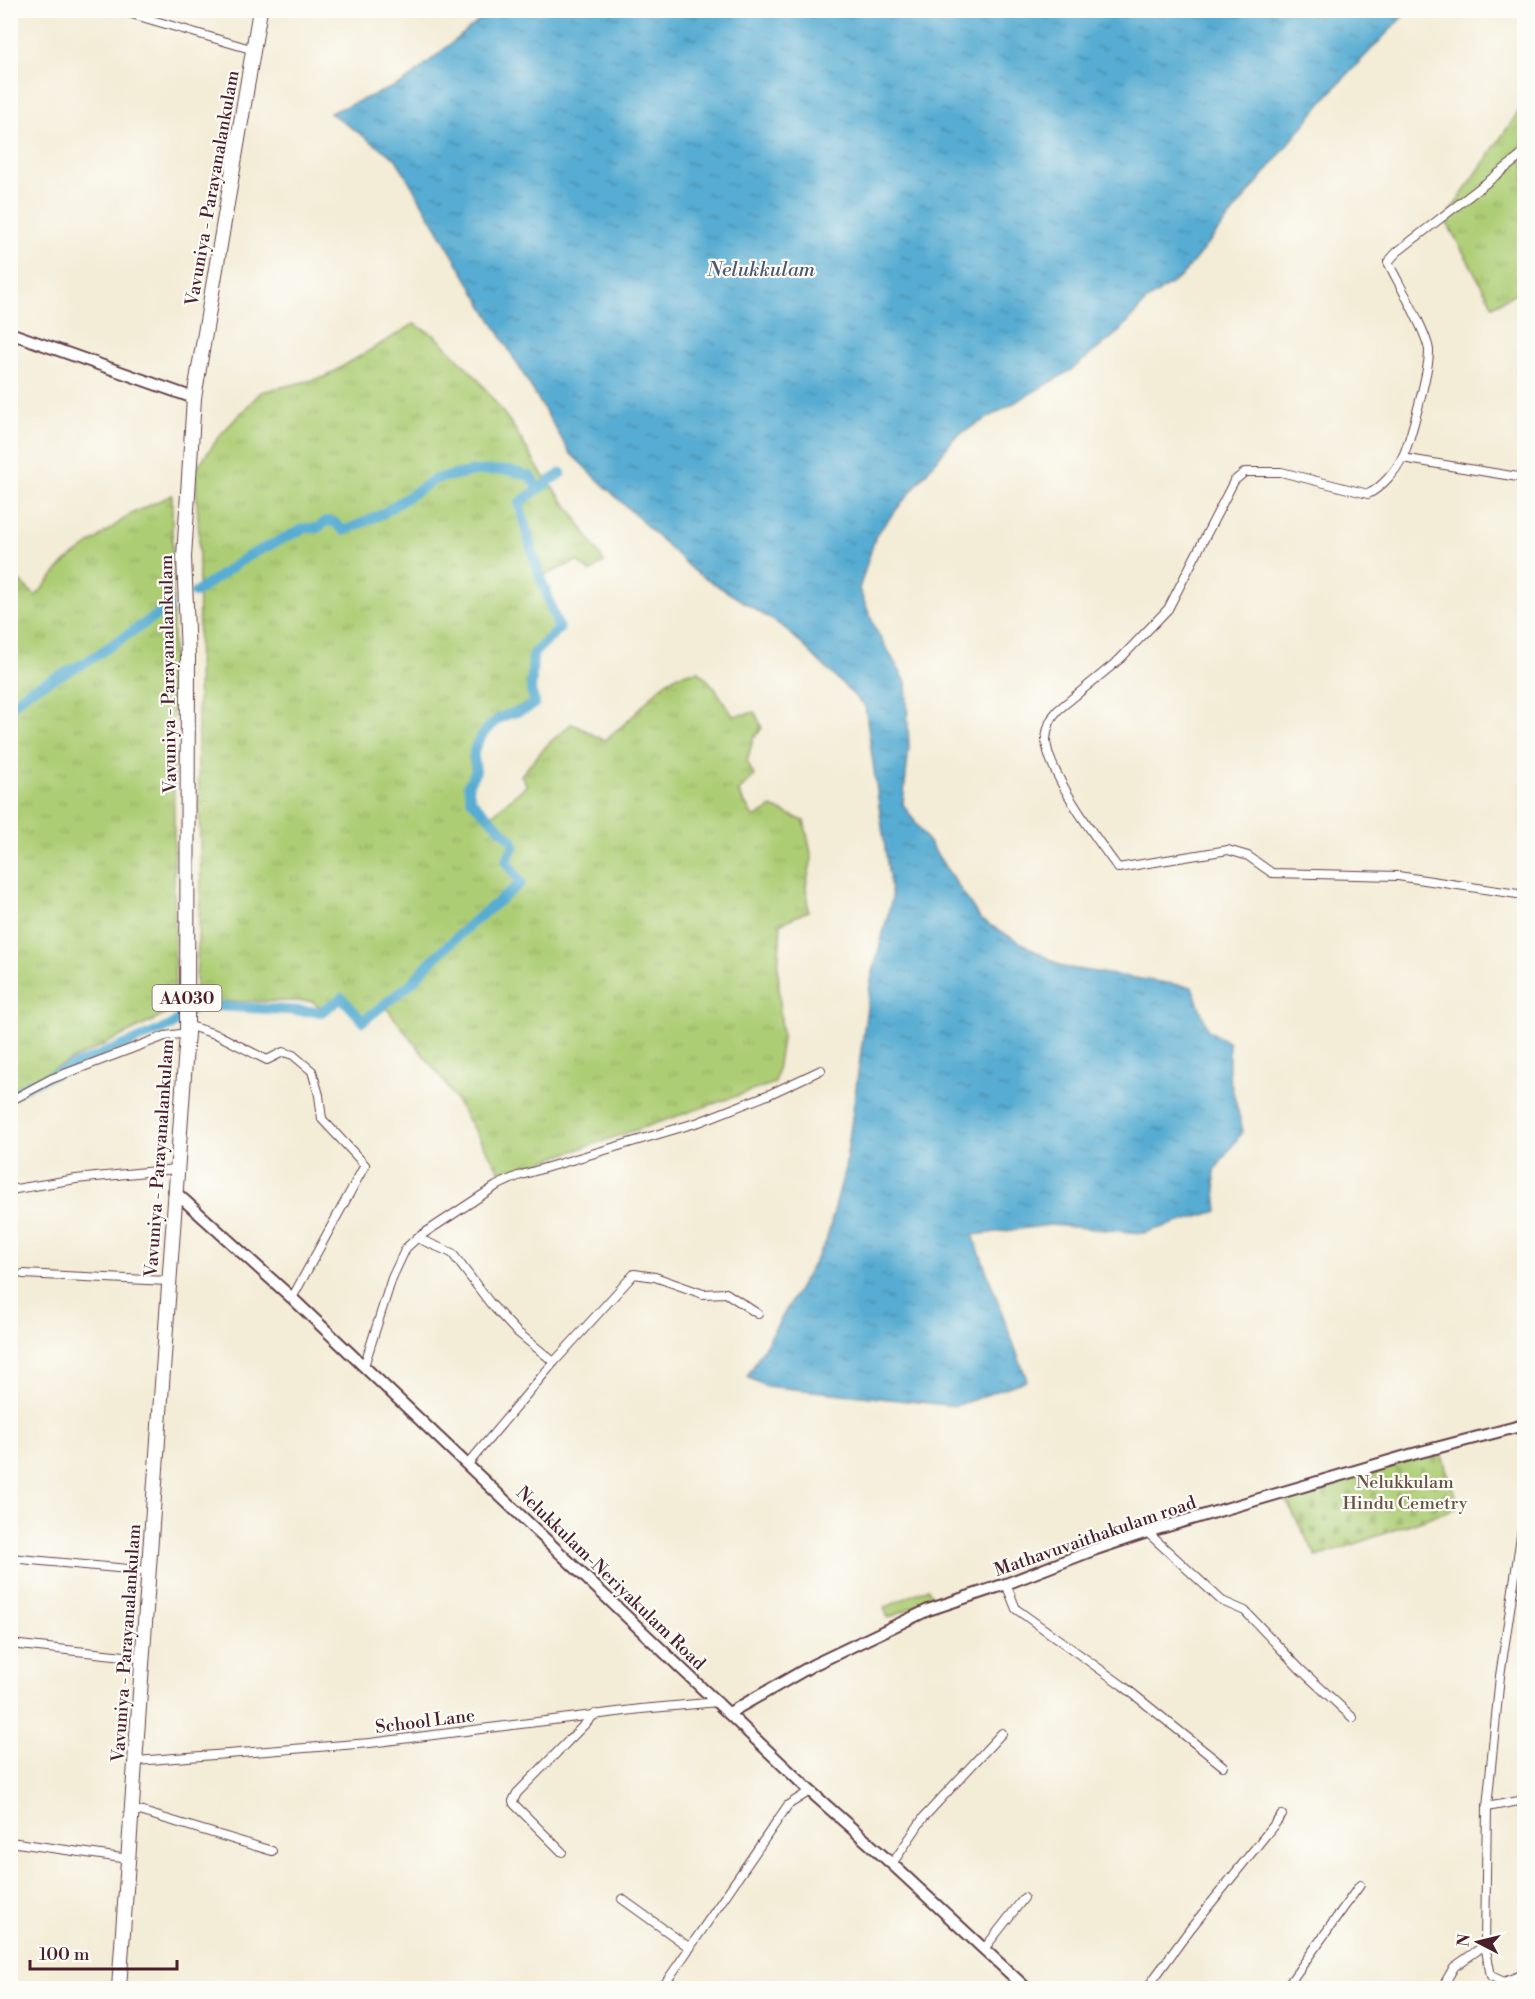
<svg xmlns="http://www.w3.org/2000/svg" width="1535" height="1999" viewBox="0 0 1535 1999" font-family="'Libre Bodoni',serif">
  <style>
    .grass { fill: url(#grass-tufts); stroke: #7c7650; stroke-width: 1.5 }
    .cemetery { fill: url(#cemetery-stones); stroke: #7c7650; stroke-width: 1.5 }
    .garden { fill: #adcd75; stroke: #7c7650; stroke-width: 1.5 }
    .water { fill: url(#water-ripples); stroke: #50667e; stroke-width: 1.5 }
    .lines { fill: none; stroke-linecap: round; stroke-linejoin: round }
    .canal { stroke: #56acd2; stroke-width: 10 }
    .street-casing { stroke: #633e45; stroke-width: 10 }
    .secondary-casing { stroke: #633e45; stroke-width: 14 }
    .highway-casing { stroke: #633e45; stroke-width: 16 }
    .street { stroke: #fff; stroke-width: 8 }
    .secondary { stroke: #fff; stroke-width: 10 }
    .highway { stroke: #fff; stroke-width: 14 }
    .labels { text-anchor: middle; stroke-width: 4.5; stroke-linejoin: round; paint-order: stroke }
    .shield { fill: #fdfcf7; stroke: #806168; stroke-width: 1.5 }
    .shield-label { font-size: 16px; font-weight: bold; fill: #4a1f2b }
    .street-label { font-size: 18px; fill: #4a1f2b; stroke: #fdfcf7 }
    .park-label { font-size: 18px; fill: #685341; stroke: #fdfcf7 }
    .water-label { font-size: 20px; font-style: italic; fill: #4f576e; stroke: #fdfcf7 }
  </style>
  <defs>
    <pattern id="grass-tufts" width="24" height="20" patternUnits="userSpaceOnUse" patternTransform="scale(1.5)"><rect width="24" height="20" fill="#adcd75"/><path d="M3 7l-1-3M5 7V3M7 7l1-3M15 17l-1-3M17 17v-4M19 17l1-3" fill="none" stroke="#96b065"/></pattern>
    <pattern id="cemetery-stones" width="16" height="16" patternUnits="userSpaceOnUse" patternTransform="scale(1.5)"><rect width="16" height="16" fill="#adcd75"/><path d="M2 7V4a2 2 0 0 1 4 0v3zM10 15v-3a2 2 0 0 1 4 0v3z" fill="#96b065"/></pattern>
    <pattern id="water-ripples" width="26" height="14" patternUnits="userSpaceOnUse" patternTransform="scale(1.5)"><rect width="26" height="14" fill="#56acd2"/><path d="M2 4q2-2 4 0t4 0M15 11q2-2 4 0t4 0" fill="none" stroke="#498bab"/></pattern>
  </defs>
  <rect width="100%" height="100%" fill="#fdfcf7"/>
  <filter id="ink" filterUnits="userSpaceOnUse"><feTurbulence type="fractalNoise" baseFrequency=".0167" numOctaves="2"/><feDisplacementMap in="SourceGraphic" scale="12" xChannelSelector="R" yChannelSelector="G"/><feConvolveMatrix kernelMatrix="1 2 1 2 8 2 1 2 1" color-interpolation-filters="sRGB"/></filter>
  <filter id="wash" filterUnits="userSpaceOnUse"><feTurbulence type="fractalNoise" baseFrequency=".008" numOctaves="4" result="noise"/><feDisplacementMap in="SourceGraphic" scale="24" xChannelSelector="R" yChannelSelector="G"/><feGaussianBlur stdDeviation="1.35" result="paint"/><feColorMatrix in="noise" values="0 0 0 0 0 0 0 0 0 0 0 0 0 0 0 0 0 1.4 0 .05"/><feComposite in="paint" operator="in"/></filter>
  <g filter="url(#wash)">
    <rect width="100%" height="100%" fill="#f3ecd6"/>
    <g class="grass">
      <polygon points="1524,104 1524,141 1503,176 1524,157 1524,288 1493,306 1445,219"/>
      <path d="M414 324 436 336 477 378 513 426 541 473 572 512 604 562 590 572 577 561 545 575 556 628 530 654 527 685 530 702 504 713 488 725 476 740 469 758 472 771 469 801 487 819 527 785 521 775 548 744 571 724C585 727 591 736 605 740 615 731 625 724 634 715 657 692 664 674 699 671L714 687 733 716 755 712 762 728 753 739 747 761 754 776 738 792 754 818 772 807 804 821 812 858 806 885 808 911 781 923 778 969 782 1039 775 1083 535 1164 500 1172 444 1081 389 1011 381 1004 363 1016 342 995 321 1009 312 1001 195 1002 201 880 198 762 199 534 195 470 222 433 261 392 325 377Z"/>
      <polygon points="172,495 175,1010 11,1090 11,574 36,596 65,562 131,514"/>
    </g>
    <polygon class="cemetery" points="1440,1450 1459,1507 1317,1557 1285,1499"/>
    <polygon class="garden" points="928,1588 933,1598 888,1618 884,1608"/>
    <polygon class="water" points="492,10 1408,11 1328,95 1181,277 1146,301 1120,331 1070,371 956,436 876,535 859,589 876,630 906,682 909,747 903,804 981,920 1063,967 1192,987 1208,1030 1229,1043 1229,1076 1243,1131 1214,1171 1218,1211 1143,1233 1050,1225 973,1235 1027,1380 956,1406 766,1386 747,1377 826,1242 845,1169 870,985 892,898 865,706 785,628 694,571 570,453 396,159 330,113 403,83"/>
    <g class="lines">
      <g class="canal">
        <polyline points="195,593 248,556 305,528 318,528 326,521 334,522 344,531 382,514 435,479 475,471 509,470 531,477 538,489"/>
        <polyline points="10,708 28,691 85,663 169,607"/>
        <path d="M10 1096 30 1084 170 1026 197 1005 321 1012 342 998 363 1021 413 982 428 964 473 922 521 883 506 861 514 846 512 840 471 800 468 785 476 771C475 765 473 758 474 752 476 740 489 725 500 718 511 711 525 713 535 703L531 691 533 654 559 629 535 562 519 503 561 473"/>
      </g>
    </g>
  </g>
  <g filter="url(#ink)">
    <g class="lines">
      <defs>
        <g id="street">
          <polyline points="118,10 254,50"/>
          <path d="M1524 151 1521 156 1397 252 1388 262C1398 283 1426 330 1429 350 1430 367 1410 443 1402 458 1396 471 1381 488 1368 494L1281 472H1245L1234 481 1168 609 1120 659 1058 710C1050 718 1047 728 1046 739 1046 771 1098 841 1118 868L1228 850 1248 856 1272 873 1398 876 1524 895"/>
          <polyline points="1402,458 1524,478"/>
          <polyline points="187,1025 218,1035 267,1060 283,1052 293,1055 312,1071 319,1095 322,1119 365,1165 292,1298"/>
          <polyline points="10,1101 51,1079 165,1036 187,1033"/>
          <polyline points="10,1190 76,1179 176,1169"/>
          <polyline points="417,1238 452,1253 490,1303 516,1331 554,1362"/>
          <polyline points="23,1274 168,1281"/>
          <polyline points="364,1366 392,1278 406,1248 417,1238 496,1186 518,1176 699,1122 770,1094 821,1070"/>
          <polyline points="468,1464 554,1362 634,1274 655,1277 703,1294 726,1293 758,1314"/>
          <polyline points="1524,1516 1500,1676 1487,1807 1485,1945 1491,1976 1504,1982 1524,1974"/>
          <polyline points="1147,1532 1222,1601 1245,1611 1300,1669 1353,1718"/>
          <polyline points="10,1558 149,1571"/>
          <polyline points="1006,1584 1016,1609 1122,1685 1223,1766"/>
          <polyline points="10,1644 143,1658"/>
          <polyline points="136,1761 370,1743 641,1709 718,1702"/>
          <polyline points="1487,1807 1524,1800"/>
          <polyline points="133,1809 272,1851"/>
          <polyline points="10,1842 129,1859"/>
          <polyline points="562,1852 514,1804 513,1801 517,1793 595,1714"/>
          <polyline points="892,1864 924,1817 1002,1733"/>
          <polyline points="622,1899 690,1948"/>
          <polyline points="984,1949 1024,1898"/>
          <polyline points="1512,1979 1516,1988"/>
          <polyline points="662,1988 788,1805 810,1791"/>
          <polyline points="1147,1988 1191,1928 1282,1815"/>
          <polyline points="1286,1988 1360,1885"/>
          <polyline points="1442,1988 1454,1967 1485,1945"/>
        </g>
        <g id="secondary">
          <polyline points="10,333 194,398"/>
          <polyline points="174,1191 292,1298 810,1791 892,1864 1026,1988"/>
          <polyline points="729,1713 813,1665 928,1610 1006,1584 1096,1549 1147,1532 1413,1454 1524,1425"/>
        </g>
        <polyline id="highway" points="119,1988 187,1033 188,656 184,557 194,398 260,10"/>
      </defs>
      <use href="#street" class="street-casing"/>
      <use href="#secondary" class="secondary-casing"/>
      <use href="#highway" class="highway-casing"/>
      <use href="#street" class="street"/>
      <use href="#secondary" class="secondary"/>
      <use href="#highway" class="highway"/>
    </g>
  </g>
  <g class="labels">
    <rect class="shield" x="152.5" y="985" width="69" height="26" rx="4.5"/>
    <g class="shield-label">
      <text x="187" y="1004">AA030</text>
    </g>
    <g class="street-label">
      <text transform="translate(212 188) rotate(-80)" y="6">Vavuniya - Parayanalankulam</text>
      <text transform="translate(168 674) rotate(-91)" y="6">Vavuniya - Parayanalankulam</text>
      <text transform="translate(159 1158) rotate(-86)" y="6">Vavuniya - Parayanalankulam</text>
      <text transform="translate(1095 1536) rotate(-19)" y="6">Mathavuvaithakulam road</text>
      <text transform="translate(611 1578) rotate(44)" y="6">Nelukkulam-Neriyakulam Road</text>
      <text transform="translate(126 1643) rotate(-86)" y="6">Vavuniya - Parayanalankulam</text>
      <text transform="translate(425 1721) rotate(-7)" y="6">School Lane</text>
    </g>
    <g class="park-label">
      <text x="1405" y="1488">Nelukkulam<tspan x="1405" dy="21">Hindu Cemetry</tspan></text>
    </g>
    <g class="water-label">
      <text x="761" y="276">Nelukkulam</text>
    </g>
  </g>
  <rect width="1535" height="1999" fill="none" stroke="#fdfcf7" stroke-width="36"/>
  <g transform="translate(1478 1942) rotate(277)" stroke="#fdfcf7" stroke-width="4.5" paint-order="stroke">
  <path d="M0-4.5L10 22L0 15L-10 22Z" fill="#4a1f2b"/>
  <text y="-9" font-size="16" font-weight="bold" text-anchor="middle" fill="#4a1f2b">N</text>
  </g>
  <path d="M30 1960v9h147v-9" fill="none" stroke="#4a1f2b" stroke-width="3"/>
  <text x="39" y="1960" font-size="18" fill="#4a1f2b" stroke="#fdfcf7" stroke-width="4.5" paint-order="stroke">100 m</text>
</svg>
